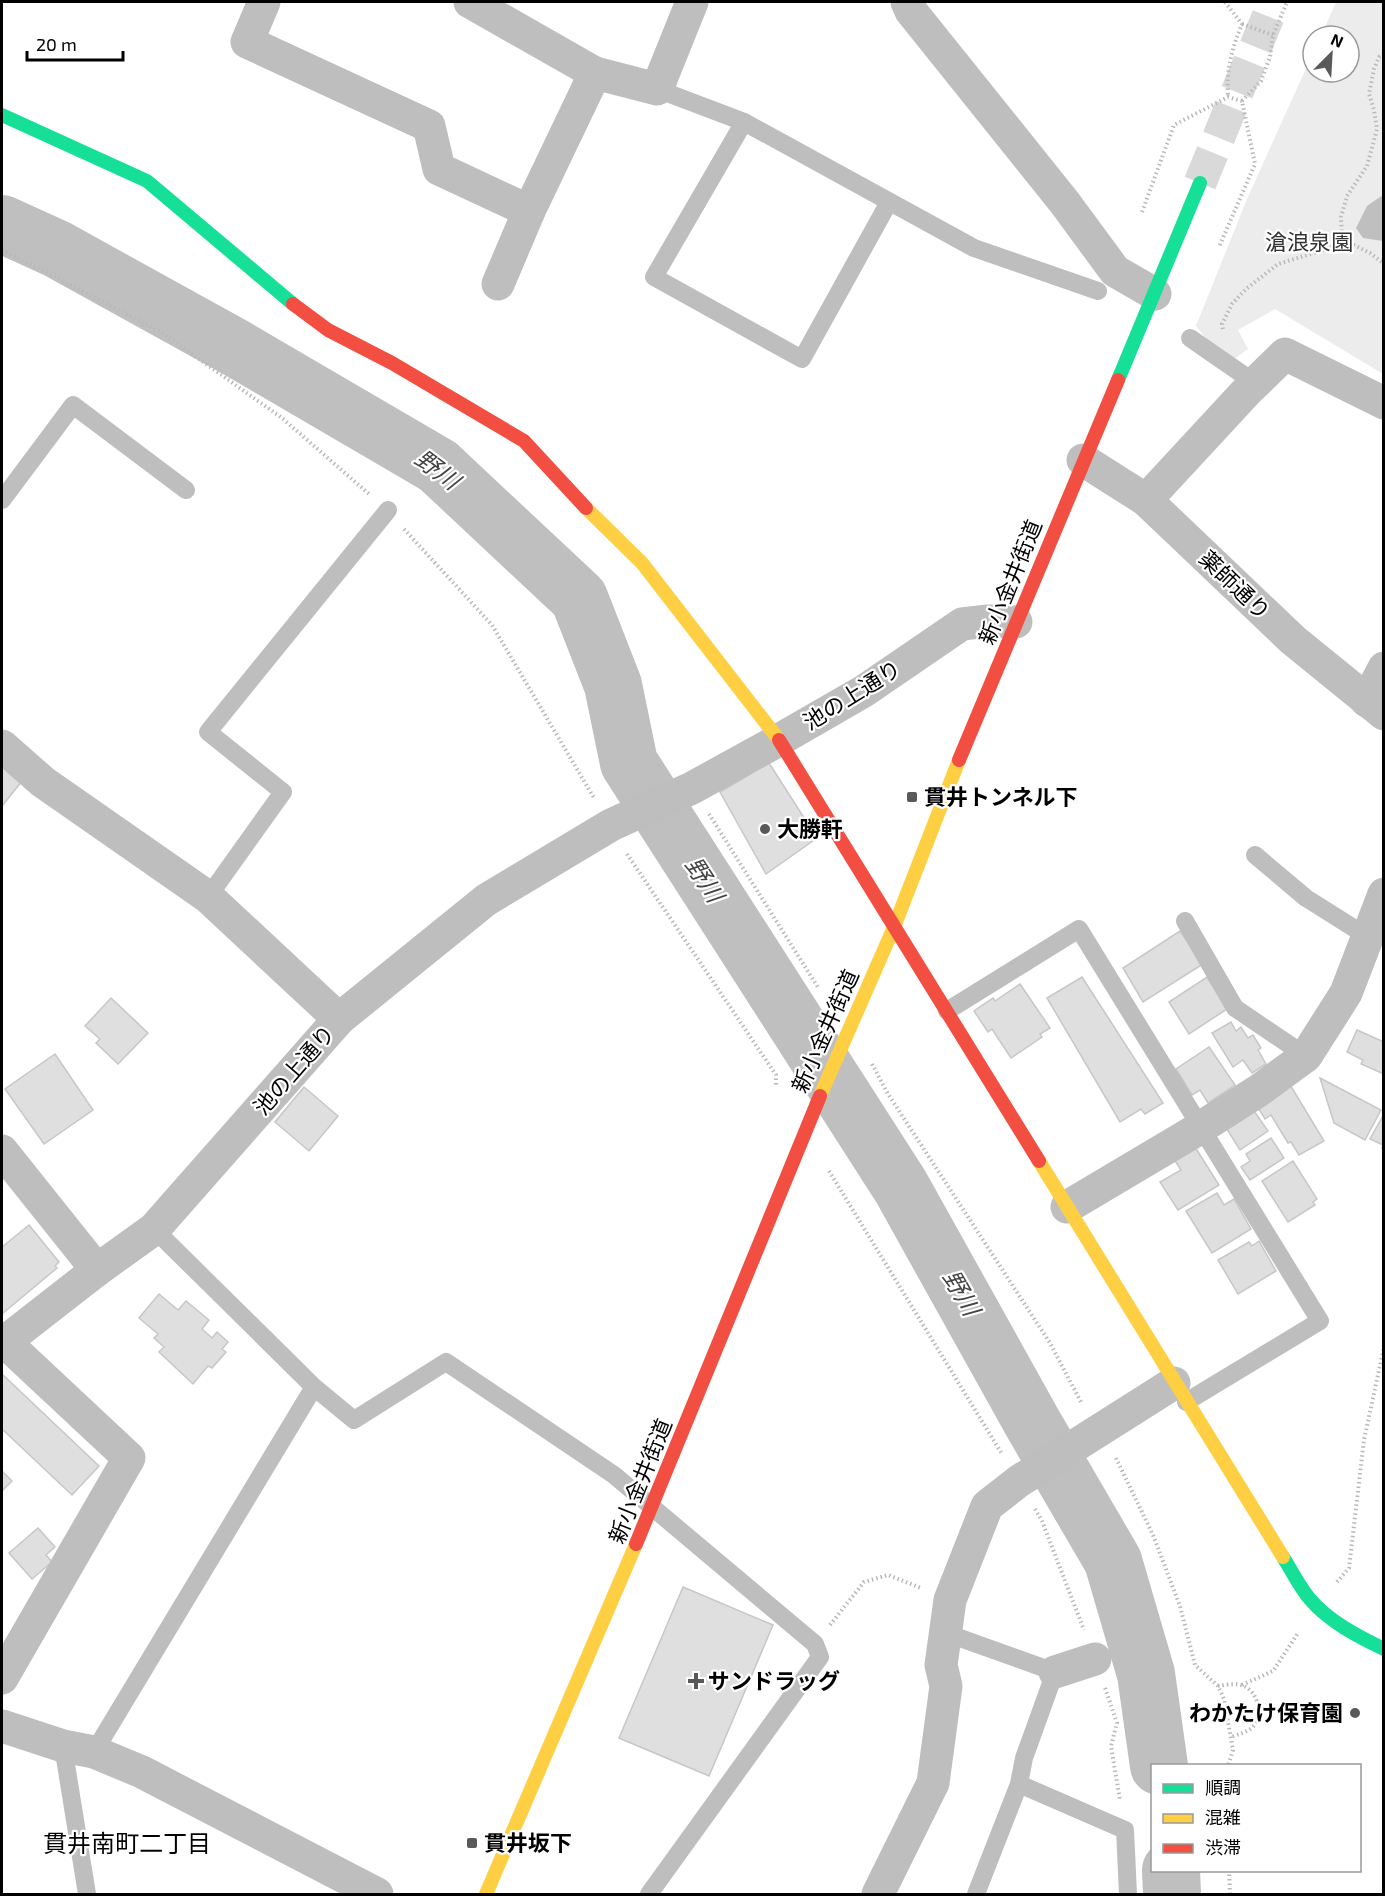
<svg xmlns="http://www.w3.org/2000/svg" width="1385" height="1896" viewBox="0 0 1385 1896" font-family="'Exo 2','Noto Sans JP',sans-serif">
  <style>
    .green { fill: #ececec }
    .water { fill: #bfbfbf }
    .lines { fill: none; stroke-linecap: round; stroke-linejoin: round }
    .river { stroke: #bfbfbf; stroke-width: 58 }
    .building { fill: #dfdfdf; stroke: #c7c7c7; stroke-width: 1.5 }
    .secondary-tunnel { stroke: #d9d9d9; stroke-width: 33; stroke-dasharray: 33 16; stroke-linecap: butt }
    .path { stroke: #b9b9b9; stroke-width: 4; stroke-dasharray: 1.5 3; stroke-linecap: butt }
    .lane { stroke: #bebebe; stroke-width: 18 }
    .street { stroke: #bebebe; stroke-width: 33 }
    .fast { stroke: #16e098; stroke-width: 14 }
    .slow { stroke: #ffcf43; stroke-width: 14 }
    .jam { stroke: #f24e42; stroke-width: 14 }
    .poi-dot { fill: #595959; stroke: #fff; stroke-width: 2 }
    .labels { text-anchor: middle; stroke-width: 4.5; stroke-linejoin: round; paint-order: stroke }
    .park-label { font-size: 22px; fill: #333; stroke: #fff }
    .street-label { font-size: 22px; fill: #000; stroke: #fff }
    .poi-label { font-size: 22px; font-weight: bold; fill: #000; stroke: #fff; text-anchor: start }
    .water-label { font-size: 24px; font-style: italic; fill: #444; stroke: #fff }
    .neighbourhood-label { font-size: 24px; fill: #000; stroke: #fff }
  </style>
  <rect width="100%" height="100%" fill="#fff"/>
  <polygon class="green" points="1336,2 1383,2 1383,374 1275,309 1238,330 1248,349 1227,364 1196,326 1247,199 1313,53 1313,72 1349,72 1349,36 1321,36"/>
  <polygon class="water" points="1383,195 1383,241 1363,238 1356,228 1367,206"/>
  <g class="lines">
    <g class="river">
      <polyline points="2,224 57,249 236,348 438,466 579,598 613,685 629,763 901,1187 1032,1422 1113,1561 1146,1674 1159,1766"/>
      <polyline points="1171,1870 1172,1894"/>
    </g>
  </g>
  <g class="building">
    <polygon points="2,763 22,781 2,806"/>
    <polygon points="769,763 817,838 766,874 720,792"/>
    <polygon points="1180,931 1203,964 1143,1002 1123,968"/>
    <polygon points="1082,977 1163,1103 1145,1114 1141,1109 1120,1122 1047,998"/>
    <polygon points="1207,977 1227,1009 1189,1034 1169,1002"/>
    <polygon points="1020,984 1050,1028 1040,1034 1042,1037 1011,1058 992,1029 988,1032 974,1011 993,998 995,1001"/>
    <polygon points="111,998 148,1033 118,1064 96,1043 100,1039 85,1026"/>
    <polygon points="1231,1022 1236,1031 1241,1027 1248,1038 1253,1035 1261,1048 1258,1050 1266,1064 1252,1073 1243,1060 1233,1067 1212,1033"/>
    <polygon points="1357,1030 1384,1042 1384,1074 1361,1064 1363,1060 1347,1052"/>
    <polygon points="1209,1047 1235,1085 1208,1103 1200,1090 1192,1095 1176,1069"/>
    <polygon points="55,1054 93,1110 44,1144 5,1089"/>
    <polygon points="1320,1078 1381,1110 1365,1140 1334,1123"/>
    <polygon points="1289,1083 1324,1141 1299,1155 1291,1142 1288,1143 1271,1115 1265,1119 1255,1103"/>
    <polygon points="304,1087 338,1116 309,1151 275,1122"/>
    <polygon points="1252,1108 1268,1131 1240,1150 1225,1126"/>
    <polygon points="1384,1114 1384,1149 1382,1148 1383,1145 1370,1139"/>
    <polygon points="1271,1138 1284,1158 1250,1180 1241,1167 1250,1161 1246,1154"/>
    <polygon points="1195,1147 1219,1185 1178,1210 1160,1182 1181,1170 1172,1156"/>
    <polygon points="1293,1161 1317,1199 1313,1202 1315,1205 1288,1222 1262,1181"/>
    <polygon points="1217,1193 1224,1205 1234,1199 1251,1229 1212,1253 1186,1211"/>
    <polygon points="29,1225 59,1262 55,1266 57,1268 2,1314 2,1247"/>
    <polygon points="1259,1241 1276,1271 1238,1294 1218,1260 1249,1242 1252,1246"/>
    <polygon points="159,1294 178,1310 186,1301 209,1320 202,1329 212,1338 217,1332 228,1342 222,1349 226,1352 212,1368 208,1366 193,1384 159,1352 164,1347 154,1338 158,1334 139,1318"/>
    <polygon points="2,1374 99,1466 72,1495 2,1429"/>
    <polygon points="2,1471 12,1481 2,1491"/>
    <polygon points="38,1528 55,1547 46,1555 52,1562 32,1579 9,1553"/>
    <polygon points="683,1587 773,1625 709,1776 619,1738"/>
  </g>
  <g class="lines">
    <polyline class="secondary-tunnel" points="1200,183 1274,2"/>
    <g class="path">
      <path d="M1225 2 1242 24C1232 49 1226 69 1228 97"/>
      <polyline points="1242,24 1273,35"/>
      <polyline points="1384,54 1379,57 1374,69 1369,94 1374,110 1377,129 1367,166 1347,196 1341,217 1342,239 1370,253 1384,264"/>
      <polyline points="1242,101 1261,81 1270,57 1273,35 1287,2"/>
      <polyline points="1142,212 1174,125 1228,97 1242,101 1255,164 1219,247"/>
      <polyline points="2,250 161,332 282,418 369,494"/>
      <polyline points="1223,329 1222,324 1232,304 1246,289 1278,264 1330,248 1342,239"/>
      <polyline points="404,529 492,625 594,798"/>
      <polyline points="709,814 819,989"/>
      <polyline points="627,854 776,1075 776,1085"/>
      <polyline points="872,1064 888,1094 1050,1343 1082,1404"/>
      <polyline points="829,1171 1002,1454"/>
      <polyline points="1116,1458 1153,1535 1180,1606 1195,1665 1218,1686 1224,1699 1233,1750 1228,1766"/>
      <polyline points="1035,1509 1042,1521 1084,1630"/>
      <polyline points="1337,1582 1349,1568 1364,1440 1384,1347"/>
      <polyline points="830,1625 864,1582 888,1575 921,1588"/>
      <polyline points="1242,1685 1273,1671 1298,1633"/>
      <path d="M1218 1686C1225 1685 1234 1683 1241 1685 1256 1689 1263 1710 1255 1724 1250 1732 1238 1734 1231 1737"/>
      <polyline points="1105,1688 1117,1723 1111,1746 1120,1800"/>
      <polyline points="1229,1870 1230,1894"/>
    </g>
    <g class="lane">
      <polyline points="657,89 744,122 974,248 1098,291"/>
      <polyline points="744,122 654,277 802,359 889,202"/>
      <polyline points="1190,338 1255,383"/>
      <polyline points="2,500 73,405 186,490"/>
      <polyline points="1255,855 1306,898 1368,937"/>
      <polyline points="208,897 283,792 208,732 388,510"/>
      <polyline points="1185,921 1235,1008 1306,1056"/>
      <polyline points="947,1011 1079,929 1320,1321 1186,1402"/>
      <polyline points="154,1229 314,1387 354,1420 446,1362 614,1475 815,1644 820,1657 649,1894"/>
      <polyline points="946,1633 1055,1672 1024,1758 1019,1784 976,1894"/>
      <polyline points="63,1746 87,1894"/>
      <polyline points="94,1752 314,1387"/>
      <polyline points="1019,1784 1125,1830 1128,1894"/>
    </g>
    <g class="street">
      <polyline points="264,2 247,42 429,126 439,169 529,211"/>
      <polyline points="470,2 595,73 657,89 692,2"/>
      <polyline points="907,2 911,11 1065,203 1115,271 1155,294"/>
      <polyline points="498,284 529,211 595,73"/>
      <polyline points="1083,460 1146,500 1293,640 1384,714"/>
      <polyline points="1146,500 1246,392 1285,354 1384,403"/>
      <polyline points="1367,701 1384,668"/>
      <polyline points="2,746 43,782 208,897 339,1019"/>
      <polyline points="2,1151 97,1270"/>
      <polyline points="1067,1207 1200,1128 1258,1091 1306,1056 1346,993 1384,894"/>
      <polyline points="2,1344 97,1270 154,1229 339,1019 486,900 611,825 692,788 779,740 864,691 962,624 988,621 1016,622"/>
      <polyline points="1055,1672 1095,1659"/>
      <polyline points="2,1678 129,1458 5,1342"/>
      <polyline points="2,1726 63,1746 94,1752 142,1772 377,1894"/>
      <polyline points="878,1894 933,1783 946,1686 941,1665 950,1600 987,1506 1019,1481 1174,1383"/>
    </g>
    <g class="fast">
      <polyline points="2,115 147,181 293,304"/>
      <polyline points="1118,380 1200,183"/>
      <path d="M1283 1557C1292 1571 1299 1586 1309 1598 1328 1621 1357 1636 1384 1649"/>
    </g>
    <g class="slow">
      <polyline points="586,508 642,563 779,740"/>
      <polyline points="820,1096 894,927 959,760"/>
      <polyline points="1039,1161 1283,1557"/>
      <polyline points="486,1894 636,1544"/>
    </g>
    <g class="jam">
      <polyline points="293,304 328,330 392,363 524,441 586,508"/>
      <polyline points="779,740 1039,1161"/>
      <polyline points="959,760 1118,380"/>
      <polyline points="636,1544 820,1096"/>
    </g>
  </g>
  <g class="poi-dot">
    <rect x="906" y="791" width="12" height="12" rx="3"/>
    <circle cx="765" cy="829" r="6"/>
    <path d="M693 1672h6v6h6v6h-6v6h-6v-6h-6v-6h6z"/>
    <circle cx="1355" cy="1713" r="6"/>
    <rect x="466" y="1837" width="12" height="12" rx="3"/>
  </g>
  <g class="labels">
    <g class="park-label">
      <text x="1309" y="250">滄浪泉園</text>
    </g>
    <g class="street-label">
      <text transform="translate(1010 582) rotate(-68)" y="8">新小金井街道</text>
      <text transform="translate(1235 585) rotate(44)" y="8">薬師通り</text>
      <text transform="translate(852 695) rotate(-32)" y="8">池の上通り</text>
      <text transform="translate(825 1031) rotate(-66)" y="8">新小金井街道</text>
      <text transform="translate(294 1070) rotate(-49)" y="8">池の上通り</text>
      <text transform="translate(640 1481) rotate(-68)" y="8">新小金井街道</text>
    </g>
    <g class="poi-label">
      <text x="924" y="805">貫井トンネル下</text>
      <text x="777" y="837">大勝軒</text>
      <text x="708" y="1689">サンドラッグ</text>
      <text x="1343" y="1721" text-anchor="end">わかたけ保育園</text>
      <text x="484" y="1851">貫井坂下</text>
    </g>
    <g class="water-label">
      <text transform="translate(437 470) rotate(37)" y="8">野川</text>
      <text transform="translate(704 880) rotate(57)" y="8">野川</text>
      <text transform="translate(961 1293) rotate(60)" y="8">野川</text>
    </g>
    <g class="neighbourhood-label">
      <text x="127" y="1852">貫井南町二丁目</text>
    </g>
  </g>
  <rect width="1385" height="1896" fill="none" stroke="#000000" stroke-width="6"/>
  <rect x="1151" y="1764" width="210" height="108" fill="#ffffff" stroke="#999999" stroke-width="1.5"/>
  <rect x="1163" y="1784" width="30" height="9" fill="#16e098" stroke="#999999" stroke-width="1.5"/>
  <text x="1205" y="1794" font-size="18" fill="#000000">順調</text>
  <rect x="1163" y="1814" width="30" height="9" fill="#ffcf43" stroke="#999999" stroke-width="1.5"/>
  <text x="1205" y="1824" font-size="18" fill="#000000">混雑</text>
  <rect x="1163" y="1844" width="30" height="9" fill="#f24e42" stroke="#999999" stroke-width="1.5"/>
  <text x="1205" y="1854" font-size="18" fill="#000000">渋滞</text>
  <g transform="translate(1331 54) rotate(24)"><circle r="28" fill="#ffffff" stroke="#999999" stroke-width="1.5"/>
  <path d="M0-4.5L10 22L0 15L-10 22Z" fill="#595959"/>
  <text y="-9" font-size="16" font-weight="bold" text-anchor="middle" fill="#000000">N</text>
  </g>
  <path d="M27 51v9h96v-9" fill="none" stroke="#000000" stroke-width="3"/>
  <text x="36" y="51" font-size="18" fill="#000000" stroke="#ffffff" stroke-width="4.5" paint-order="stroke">20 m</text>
</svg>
